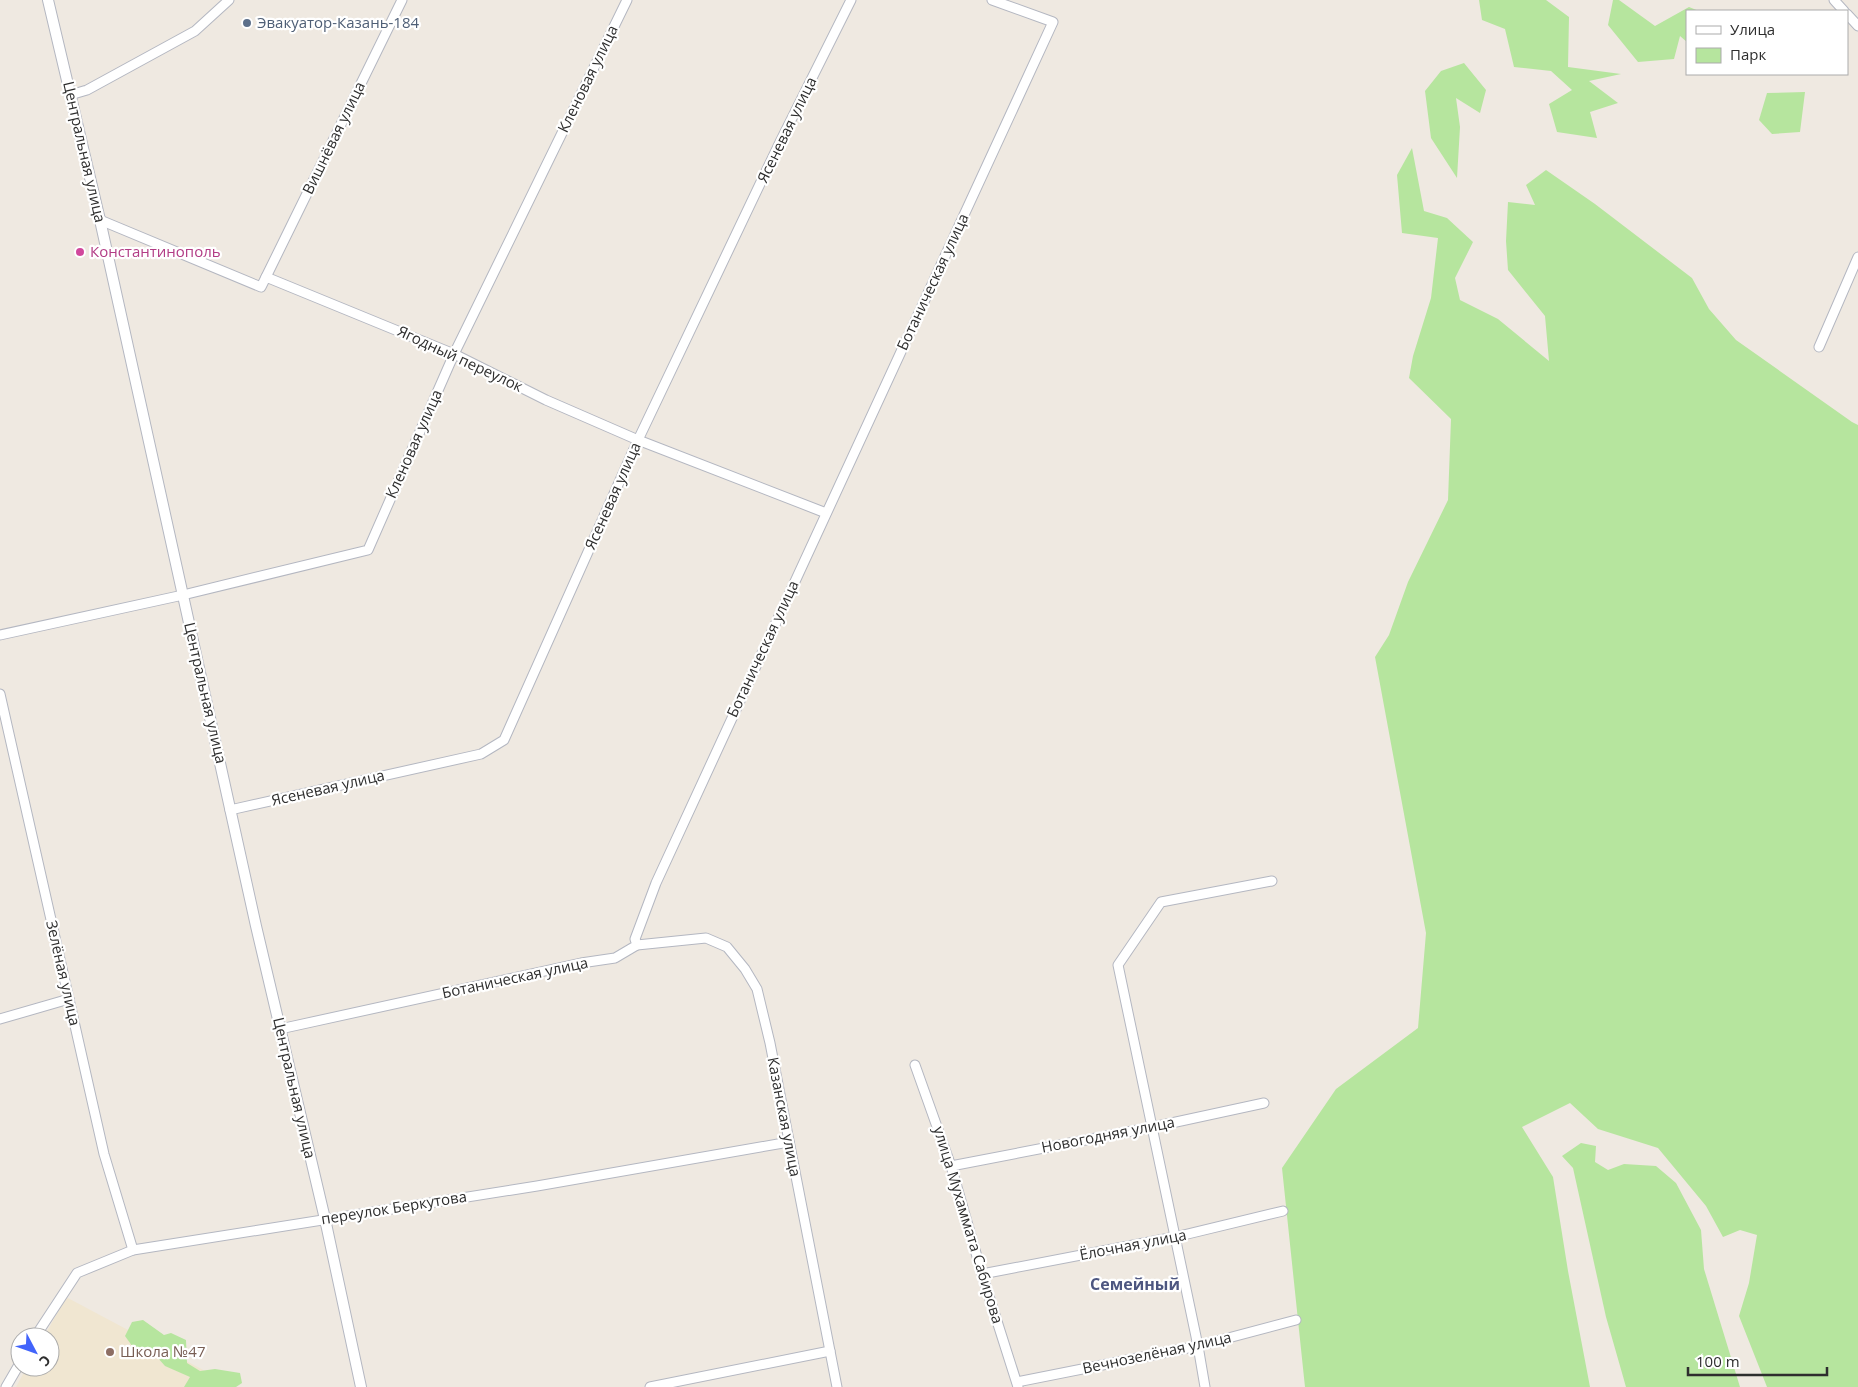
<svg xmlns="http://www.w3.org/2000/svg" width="1858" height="1387" viewBox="0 0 1858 1387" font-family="'Open Sans',sans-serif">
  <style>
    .education { fill: #f0e6d1 }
    .green { fill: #b6e59e }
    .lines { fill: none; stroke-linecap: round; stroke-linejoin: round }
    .minor-casing { stroke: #b4b7c1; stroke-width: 11 }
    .tertiary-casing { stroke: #b4b7c1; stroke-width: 12 }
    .minor { stroke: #fff; stroke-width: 9 }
    .tertiary { stroke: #fff; stroke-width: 10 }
    .service-dot { fill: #5c6f8a; stroke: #fff; stroke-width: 2 }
    .hotel-dot { fill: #d1479c; stroke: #fff; stroke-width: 2 }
    .education-dot { fill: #8d6e63; stroke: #fff; stroke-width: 2 }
    .labels { text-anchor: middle; stroke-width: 4.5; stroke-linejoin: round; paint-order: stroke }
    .service-label { font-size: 15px; fill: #4e5e75; stroke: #fff; text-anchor: start }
    .street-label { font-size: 15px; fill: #2e2e2e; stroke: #fff }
    .hotel-label { font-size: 15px; fill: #b23c85; stroke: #fff; text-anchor: start }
    .education-label { font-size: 15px; fill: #785e54; stroke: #fff; text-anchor: start }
    .neighbourhood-label { font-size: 16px; font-weight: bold; fill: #4d5680; stroke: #fff }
  </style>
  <rect width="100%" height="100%" fill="#efe9e1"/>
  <polygon class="education" points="66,1297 207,1372 199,1387 16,1387 27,1367 50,1367 50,1337 44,1337"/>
  <g class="green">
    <polygon points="1479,0 1546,0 1569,17 1568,67 1621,74 1589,81 1618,103 1590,112 1597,138 1557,132 1549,104 1572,90 1551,71 1514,67 1505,29 1482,20"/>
    <polygon points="1613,0 1619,0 1655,26 1689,7 1699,11 1687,11 1687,42 1680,36 1674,59 1638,62 1608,25"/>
    <polygon points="1464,63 1486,90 1480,113 1456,98 1460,127 1457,178 1431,138 1425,91 1441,71"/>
    <polygon points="1805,92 1800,132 1772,134 1759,120 1767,93"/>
    <polygon points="1412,148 1424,211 1447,218 1473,242 1455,278 1460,300 1498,319 1549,361 1545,316 1508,270 1506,241 1508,202 1535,205 1526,185 1546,170 1595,204 1692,278 1709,309 1736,340 1852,422 1858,425 1858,1387 1767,1387 1739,1316 1749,1283 1757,1235 1740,1230 1723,1237 1706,1206 1658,1148 1598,1129 1570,1103 1522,1127 1553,1177 1568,1271 1590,1387 1305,1387 1282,1168 1336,1089 1418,1028 1426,933 1375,657 1389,635 1408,582 1448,500 1451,419 1409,378 1413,356 1431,298 1438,238 1402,233 1397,175"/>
    <polygon points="1581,1143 1596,1146 1595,1162 1608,1170 1624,1164 1656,1166 1676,1183 1701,1230 1704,1269 1740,1387 1626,1387 1606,1317 1573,1168 1562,1156"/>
    <polygon points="143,1320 164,1335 171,1333 186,1340 187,1363 200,1371 215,1369 240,1373 242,1383 236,1387 184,1387 190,1377 165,1366 150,1349 135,1350 125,1336 132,1322"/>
  </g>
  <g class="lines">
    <defs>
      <g id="minor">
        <polyline points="1834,0 1844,11"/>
        <polyline points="1847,14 1858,26"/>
        <polyline points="70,95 87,90 195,31 229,0"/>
        <polyline points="100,220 261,287 266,277 454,354 546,400 638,440 826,513"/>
        <polyline points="266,277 402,0"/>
        <polyline points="1819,347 1858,257"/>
        <polyline points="0,635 183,595 368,550 454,354 627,0"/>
        <polyline points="0,694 104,1154 133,1250"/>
        <polyline points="230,810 481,754 504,740 638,440 780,142 851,0"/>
        <polyline points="637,945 706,938 727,947 745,969 757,989 770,1043 837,1387"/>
        <polyline points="0,1019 69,999"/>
        <polyline points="280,1029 581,963 615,958 637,945 635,939 656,883 1053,22 992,0"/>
        <polyline points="915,1065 951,1166 982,1274 1018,1387"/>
        <polyline points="951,1166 1153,1127 1264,1103"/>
        <polyline points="982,1274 1175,1237 1283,1211"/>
        <polyline points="35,1337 77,1273 133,1250 537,1186 789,1142"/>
        <polyline points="1017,1382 1198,1346 1296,1320"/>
        <polyline points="6,1387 20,1363"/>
        <polyline points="650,1387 830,1351"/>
        <polyline points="1205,1387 1198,1346 1118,965 1161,902 1272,881"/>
      </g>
      <polyline id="tertiary" points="48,0 100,220 256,926 325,1219 361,1387"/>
    </defs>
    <use href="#minor" class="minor-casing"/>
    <use href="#tertiary" class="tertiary-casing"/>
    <use href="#minor" class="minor"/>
    <use href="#tertiary" class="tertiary"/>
  </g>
  <circle class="service-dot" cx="247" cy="23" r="5"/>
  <circle class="hotel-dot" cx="80" cy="252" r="5"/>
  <circle class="education-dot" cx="110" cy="1352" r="5"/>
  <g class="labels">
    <g class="service-label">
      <text x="257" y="28">Эвакуатор-Казань-184</text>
    </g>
    <g class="street-label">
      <text transform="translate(588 79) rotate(-64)" y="5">Кленовая улица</text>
      <text transform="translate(787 130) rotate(-64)" y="5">Ясеневая улица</text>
      <text transform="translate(334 138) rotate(-64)" y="5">Вишнёвая улица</text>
      <text transform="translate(84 152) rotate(77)" y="5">Центральная улица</text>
      <text transform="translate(933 282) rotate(-65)" y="5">Ботаническая улица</text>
      <text transform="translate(460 359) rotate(25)" y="5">Ягодный переулок</text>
      <text transform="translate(414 444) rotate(-66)" y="5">Кленовая улица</text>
      <text transform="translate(613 496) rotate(-66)" y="5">Ясеневая улица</text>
      <text transform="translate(763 649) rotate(-65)" y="5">Ботаническая улица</text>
      <text transform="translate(205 693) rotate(77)" y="5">Центральная улица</text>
      <text transform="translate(328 788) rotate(-13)" y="5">Ясеневая улица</text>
      <text transform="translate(63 973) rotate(77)" y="5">Зелёная улица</text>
      <text transform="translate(515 978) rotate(-12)" y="5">Ботаническая улица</text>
      <text transform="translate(294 1088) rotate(77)" y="5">Центральная улица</text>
      <text transform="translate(784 1117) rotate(79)" y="5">Казанская улица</text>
      <text transform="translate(1108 1135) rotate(-11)" y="5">Новогодняя улица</text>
      <text transform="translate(394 1208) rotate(-9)" y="5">переулок Беркутова</text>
      <text transform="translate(968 1225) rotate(73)" y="5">улица Мухаммата Сабирова</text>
      <text transform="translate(1133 1245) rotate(-11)" y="5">Ёлочная улица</text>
      <text transform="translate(1157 1353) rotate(-12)" y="5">Вечнозелёная улица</text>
    </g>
    <g class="hotel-label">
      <text x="90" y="257">Константинополь</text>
    </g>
    <g class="education-label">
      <text x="120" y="1357">Школа №47</text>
    </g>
    <g class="neighbourhood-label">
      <text x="1135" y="1290">Семейный</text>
    </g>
  </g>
  <rect x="1686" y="10" width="162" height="65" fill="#ffffff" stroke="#ababab"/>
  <rect x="1696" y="26" width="25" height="8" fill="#ffffff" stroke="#ababab"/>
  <text x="1730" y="35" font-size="15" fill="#2e2e2e">Улица</text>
  <rect x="1696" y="48" width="25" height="15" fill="#b6e59e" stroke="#ababab"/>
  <text x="1730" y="60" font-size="15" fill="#2e2e2e">Парк</text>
  <g transform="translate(35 1352) rotate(131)"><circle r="24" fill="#ffffff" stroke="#ababab"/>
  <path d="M0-4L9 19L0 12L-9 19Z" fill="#4264fb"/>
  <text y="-8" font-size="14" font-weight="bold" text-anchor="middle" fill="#2e2e2e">С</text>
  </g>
  <path d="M1688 1367v8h139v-8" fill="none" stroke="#2e2e2e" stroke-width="2.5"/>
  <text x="1696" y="1367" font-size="15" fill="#2e2e2e" stroke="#ffffff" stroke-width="4" paint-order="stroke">100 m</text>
</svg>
